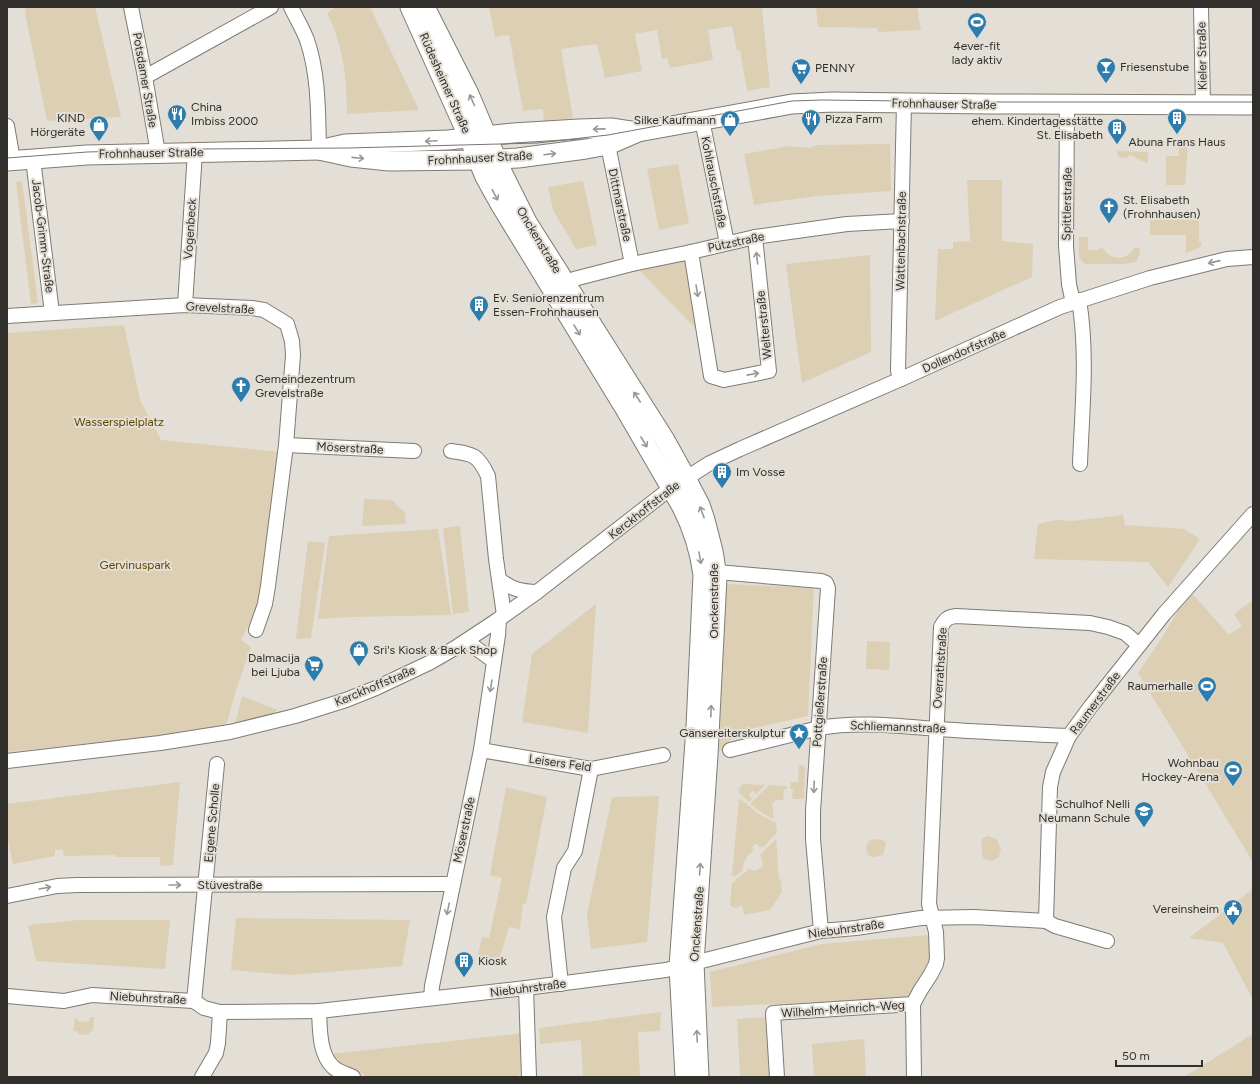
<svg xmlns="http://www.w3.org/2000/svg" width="1260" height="1084" viewBox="0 0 1260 1084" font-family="Figtree,sans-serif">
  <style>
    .green { fill: #dccfb4 }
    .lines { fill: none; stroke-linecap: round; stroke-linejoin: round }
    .street-casing { stroke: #7e7b73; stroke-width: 16 }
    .secondary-casing { stroke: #7e7b73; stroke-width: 21 }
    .street { stroke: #fff; stroke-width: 14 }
    .secondary { stroke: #fff; stroke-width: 19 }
    .tram { stroke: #77756f; stroke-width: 1 }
    .oneway { stroke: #989796 }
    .labels { text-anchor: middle; stroke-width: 4; stroke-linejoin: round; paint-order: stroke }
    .poi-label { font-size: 12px; fill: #312f2c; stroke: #e3dfd6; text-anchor: start }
    .street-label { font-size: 12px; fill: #312f2c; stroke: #e3dfd6 }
    .park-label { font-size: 12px; fill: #604700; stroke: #e3dfd6 }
  </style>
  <rect width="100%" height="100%" fill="#e3dfd6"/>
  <g class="green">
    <polygon points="26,7 95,7 121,117 47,121 25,13"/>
    <path d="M336 7H370L419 110 347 114C347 79 343 44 327 13Z"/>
    <polygon points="489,7 767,7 762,8 770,87 747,91 740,50 737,51 732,26 708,30 713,60 670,68 667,58 662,59 657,30 635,34 642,71 605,78 597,44 561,49 573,118 544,121 543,109 523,111 509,35 495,37"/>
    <polygon points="816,7 917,7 921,30 878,32 877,28 818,27"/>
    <polygon points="890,144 891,191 817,196 754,205 744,154 790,146 810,148 817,145"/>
    <polygon points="1179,145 1188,145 1185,185 1166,185 1166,156 1179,156"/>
    <path d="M1117 151 1148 152V164L1130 155C1125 159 1117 160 1117 151Z"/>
    <polygon points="678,164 689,223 659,230 647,169"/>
    <polygon points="967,180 1002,180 1002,241 1033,244 1032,277 935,321 938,249 953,249 953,242 970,241"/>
    <polygon points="22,181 38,303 31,304 16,182"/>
    <polygon points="583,181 597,245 576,249 553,210 548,187"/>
    <polygon points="1150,220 1199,220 1199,242 1201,242 1201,247 1186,253 1186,235 1150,235"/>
    <path d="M1079 237H1088V250H1099V248H1103C1110 261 1127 261 1134 248H1140V253L1136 262 1124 264H1085L1079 258Z"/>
    <polygon points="690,255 703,336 635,266"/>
    <polygon points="870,255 871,352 802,383 786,264"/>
    <polygon points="124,325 140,400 161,440 281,452 269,548 255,619 249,625 241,640 251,647 236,690 226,726 159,736 7,752 7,333"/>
    <polygon points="364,499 392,500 398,507 405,512 406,524 362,526"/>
    <polygon points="1123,515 1125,525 1184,529 1200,539 1168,587 1148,562 1034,559 1038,524 1056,520 1072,521"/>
    <polygon points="460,526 469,612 453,614 443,528"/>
    <polygon points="438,529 451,615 351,617 318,619 329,536"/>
    <polygon points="308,541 325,543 311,638 296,639"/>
    <path d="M726 584 814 588 808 716 749 729 750 737 744 735 742 730 736 732C735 737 734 739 729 741L730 749 719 751Z"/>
    <polygon points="1190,591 1229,635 1242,626 1234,614 1253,600 1253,862 1138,673 1161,639"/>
    <polygon points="596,604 588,733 522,722 532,654"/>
    <polygon points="867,641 890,642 889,670 866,669"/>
    <polygon points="242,696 278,710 265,719 235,724"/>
    <polygon points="799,765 805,766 804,799 792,799 793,789 790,789 791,782 798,782"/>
    <polygon points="180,782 173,865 160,866 160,857 115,857 115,855 64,856 63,849 55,850 55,856 13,864 7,835 7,804"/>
    <polygon points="743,784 765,785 756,794 753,791 749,795 752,799 749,802 739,793 739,788"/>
    <polygon points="769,785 787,786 787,789 784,789 783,800 776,800 772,804 774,819 767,816 750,804"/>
    <polygon points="506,787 547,797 526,903 523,904 520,929 509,927 500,957 477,960 482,937 489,938 502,878 490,875"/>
    <polygon points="659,796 647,942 591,949 587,914 612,797"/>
    <path d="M739 798 759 814 776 823 777 833 763 847H759L757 844 753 845 752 848 754 850C752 852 748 854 747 857 741 865 746 871 735 876L732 875Z"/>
    <polygon points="987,836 997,839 1001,850 998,858 992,861 983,859 981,840"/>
    <polygon points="776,839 778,860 777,862 779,879 781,881 782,892 770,910 744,915 742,906 734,908 730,905 732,883 749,869 755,871 762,867 763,863 760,855"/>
    <path d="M872 839 883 840 886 843 883 855 874 857 869 856C865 849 865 843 872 839Z"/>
    <polygon points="1253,889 1253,1000 1223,943 1189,938"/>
    <polygon points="236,918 410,920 402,966 291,975 231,970"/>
    <polygon points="79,920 170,920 165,969 36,961 28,925"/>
    <polygon points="929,935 930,969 907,998 712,1007 710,972 822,944"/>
    <polygon points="661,1012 660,1031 638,1032 640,1077 583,1077 581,1040 540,1044 539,1028"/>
    <polygon points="75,1017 78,1021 89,1022 90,1017 94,1017 93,1030 88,1034 80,1035 76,1031 73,1031"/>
    <polygon points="766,1017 772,1077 740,1077 737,1019"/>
    <polygon points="523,1033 523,1070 517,1077 368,1077 336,1062 331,1054"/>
    <polygon points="1253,1034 1253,1077 1184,1077"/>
    <polygon points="864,1039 866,1077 814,1077 812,1044"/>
  </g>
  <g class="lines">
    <defs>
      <g id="street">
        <polyline points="131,7 145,77 158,153"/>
        <path d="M291 7C296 18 303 29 307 40 319 75 318 114 319 150"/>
        <polyline points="1201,7 1203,105"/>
        <polyline points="145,77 271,7"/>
        <polyline points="1067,104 1066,246 1069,284 1073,303"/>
        <polyline points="702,120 727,243"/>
        <polyline points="7,126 13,160"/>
        <polyline points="608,145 632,264"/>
        <polyline points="33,159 52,313"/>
        <polyline points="691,252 711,376 724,380 769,371 755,237"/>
        <polyline points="574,279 632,264 691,252 755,237 847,224 902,221"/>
        <path d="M1079 300C1088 354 1082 410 1080 464"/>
        <polyline points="185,305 195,152"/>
        <polyline points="7,316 185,305 252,308 264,310 287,324 292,341 293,355 286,445 268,586 265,604 256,630"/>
        <polyline points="901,379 898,371 904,103"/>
        <polyline points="286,445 414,451"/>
        <path d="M451 451C474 454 478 455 488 476L496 559 504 615"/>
        <polyline points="717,572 821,581 826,583 828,588 813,811 813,839 821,931"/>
        <path d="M500 580C513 590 521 591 537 592"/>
        <polyline points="466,641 494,661"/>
        <polyline points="481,750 591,769 663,755"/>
        <path d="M730 750 819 728C858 721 898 726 938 729 982 732 1025 734 1069 736"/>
        <polyline points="7,761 160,743 230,732 295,716 346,700 376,688 429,663 455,648 499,619 537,592 671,488 710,463 740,449 901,379 1060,307 1150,278 1227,259 1253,257"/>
        <polyline points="7,896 57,886 77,885 453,884"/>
        <polyline points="1046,921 1050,787 1053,772 1069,736 1091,706 1164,614 1253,514"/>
        <polyline points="561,984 554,917 564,868 575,851 591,769"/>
        <polyline points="526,988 529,1077"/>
        <polyline points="7,996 64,1001 92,995 194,1001 204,1008 220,1012 319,1011 526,988 666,970 821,931 856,928 921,918 974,917 1046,921 1055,926 1107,941"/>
        <polyline points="431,998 432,986 481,750 498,635 499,619"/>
        <polyline points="194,1001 217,764"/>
        <path d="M319 1011C320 1029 319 1054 333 1067 338 1072 347 1074 353 1077"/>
        <polyline points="202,1077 216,1053 218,1043 220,1012"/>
        <polyline points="777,1077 773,1013 913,1004"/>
        <path d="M914 1077 913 1004 920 991 931 974 936 964 937 958 936 932 929 904 941 627C945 619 948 617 956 616L1090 623 1108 627 1125 633 1139 645"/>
      </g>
      <g id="secondary">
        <path d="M410 7 469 138 485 177 500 204 624 407 682 507C693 529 700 551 703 575L696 727 679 967 685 1077"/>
        <polyline points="425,7 469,94 503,174 527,222 665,440 686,478 700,505 705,520 713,551 717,577 708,755 694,963 699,1077"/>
        <polyline points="319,150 351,157 389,161 478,160 518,158 586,149 608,145 638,132 792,104 832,102 990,104 1253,105"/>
        <polyline points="7,161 87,155 319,150 345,144 448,140 513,133 579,129 611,128 637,132"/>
      </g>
    </defs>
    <use href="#street" class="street-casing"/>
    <use href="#secondary" class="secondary-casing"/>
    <use href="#street" class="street"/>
    <use href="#secondary" class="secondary"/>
    <polyline class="tram" points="7,158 87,152 197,149 348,148 537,143 608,135 792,101 822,100 991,102 1253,102"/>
  </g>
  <defs><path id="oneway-shaft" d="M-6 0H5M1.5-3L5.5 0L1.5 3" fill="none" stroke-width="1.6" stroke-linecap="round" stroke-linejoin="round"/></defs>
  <g class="oneway">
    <use href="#oneway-shaft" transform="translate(472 100) rotate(-114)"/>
    <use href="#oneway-shaft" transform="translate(599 129) rotate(179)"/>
    <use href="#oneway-shaft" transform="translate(431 141) rotate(177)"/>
    <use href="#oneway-shaft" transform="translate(550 154) rotate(-7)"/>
    <use href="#oneway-shaft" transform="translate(358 158) rotate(6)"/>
    <use href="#oneway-shaft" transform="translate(495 195) rotate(62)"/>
    <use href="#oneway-shaft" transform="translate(757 258) rotate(-96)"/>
    <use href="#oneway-shaft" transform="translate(1214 262) rotate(167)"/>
    <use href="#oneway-shaft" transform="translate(697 291) rotate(81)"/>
    <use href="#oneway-shaft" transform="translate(577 330) rotate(59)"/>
    <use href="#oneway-shaft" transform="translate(753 374) rotate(-11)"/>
    <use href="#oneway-shaft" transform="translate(637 397) rotate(-123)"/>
    <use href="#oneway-shaft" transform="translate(644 442) rotate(59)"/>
    <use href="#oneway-shaft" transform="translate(702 512) rotate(-110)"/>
    <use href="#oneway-shaft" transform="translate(700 558) rotate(80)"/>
    <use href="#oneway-shaft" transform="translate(491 686) rotate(99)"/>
    <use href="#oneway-shaft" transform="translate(711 711) rotate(-88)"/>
    <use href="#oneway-shaft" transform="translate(814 787) rotate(92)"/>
    <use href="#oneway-shaft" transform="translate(700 869) rotate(-86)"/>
    <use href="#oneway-shaft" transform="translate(175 885)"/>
    <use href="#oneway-shaft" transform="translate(45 888) rotate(-10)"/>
    <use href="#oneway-shaft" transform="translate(448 909) rotate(102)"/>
    <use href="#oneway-shaft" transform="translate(697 1036) rotate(-93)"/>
  </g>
  <defs>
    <symbol id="stadium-pin" viewBox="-11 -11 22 30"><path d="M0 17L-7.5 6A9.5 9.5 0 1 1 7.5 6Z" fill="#2d7cae" stroke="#e3dfd6"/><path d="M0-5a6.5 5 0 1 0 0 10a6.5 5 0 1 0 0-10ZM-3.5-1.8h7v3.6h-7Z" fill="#fff"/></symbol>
    <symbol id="bar-pin" viewBox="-11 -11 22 30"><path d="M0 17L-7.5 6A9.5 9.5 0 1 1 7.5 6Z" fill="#2d7cae" stroke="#e3dfd6"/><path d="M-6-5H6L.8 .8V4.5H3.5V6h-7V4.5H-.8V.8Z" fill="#fff"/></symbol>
    <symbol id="supermarket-pin" viewBox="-11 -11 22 30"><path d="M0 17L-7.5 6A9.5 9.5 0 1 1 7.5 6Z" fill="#2d7cae" stroke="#e3dfd6"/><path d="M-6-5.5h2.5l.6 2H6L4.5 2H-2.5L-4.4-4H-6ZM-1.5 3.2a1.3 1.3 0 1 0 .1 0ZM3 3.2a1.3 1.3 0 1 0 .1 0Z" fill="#fff"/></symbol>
    <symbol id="restaurant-pin" viewBox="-11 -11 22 30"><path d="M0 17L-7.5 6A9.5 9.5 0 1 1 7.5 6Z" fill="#2d7cae" stroke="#e3dfd6"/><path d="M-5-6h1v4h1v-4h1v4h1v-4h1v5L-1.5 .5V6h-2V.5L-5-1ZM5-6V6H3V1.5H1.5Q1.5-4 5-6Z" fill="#fff"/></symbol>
    <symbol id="building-pin" viewBox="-11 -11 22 30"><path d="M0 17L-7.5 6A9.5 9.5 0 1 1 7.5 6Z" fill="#2d7cae" stroke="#e3dfd6"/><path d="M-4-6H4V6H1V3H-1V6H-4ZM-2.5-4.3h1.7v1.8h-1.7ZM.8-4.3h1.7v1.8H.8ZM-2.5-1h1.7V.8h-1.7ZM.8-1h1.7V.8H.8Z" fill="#fff"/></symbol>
    <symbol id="shop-pin" viewBox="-11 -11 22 30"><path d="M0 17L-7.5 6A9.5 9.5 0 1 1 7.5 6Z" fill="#2d7cae" stroke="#e3dfd6"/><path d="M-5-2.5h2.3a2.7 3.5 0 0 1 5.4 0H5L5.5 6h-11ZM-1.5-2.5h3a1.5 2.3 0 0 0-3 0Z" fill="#fff"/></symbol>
    <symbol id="church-pin" viewBox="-11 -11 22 30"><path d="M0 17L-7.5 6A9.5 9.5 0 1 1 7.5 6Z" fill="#2d7cae" stroke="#e3dfd6"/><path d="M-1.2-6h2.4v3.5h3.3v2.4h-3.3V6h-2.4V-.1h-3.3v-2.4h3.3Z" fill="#fff"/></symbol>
    <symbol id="sight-pin" viewBox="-11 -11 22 30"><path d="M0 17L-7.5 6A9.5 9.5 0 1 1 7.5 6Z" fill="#2d7cae" stroke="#e3dfd6"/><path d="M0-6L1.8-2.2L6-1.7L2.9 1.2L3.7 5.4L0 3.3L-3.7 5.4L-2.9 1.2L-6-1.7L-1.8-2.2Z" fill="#fff"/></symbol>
    <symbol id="school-pin" viewBox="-11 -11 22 30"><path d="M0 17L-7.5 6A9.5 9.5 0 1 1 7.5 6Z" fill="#2d7cae" stroke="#e3dfd6"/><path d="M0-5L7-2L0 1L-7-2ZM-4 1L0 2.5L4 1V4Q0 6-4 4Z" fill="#fff"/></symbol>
    <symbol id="civic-pin" viewBox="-11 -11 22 30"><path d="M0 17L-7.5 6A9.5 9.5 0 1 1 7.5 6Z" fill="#2d7cae" stroke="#e3dfd6"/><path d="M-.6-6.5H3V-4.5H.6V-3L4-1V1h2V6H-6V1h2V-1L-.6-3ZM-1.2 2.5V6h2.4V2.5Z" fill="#fff"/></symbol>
  </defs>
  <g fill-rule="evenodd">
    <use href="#stadium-pin" x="966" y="11" width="22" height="30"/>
    <use href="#bar-pin" x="1095" y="56" width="22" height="30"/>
    <use href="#supermarket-pin" x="790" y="57" width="22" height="30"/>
    <use href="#restaurant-pin" x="166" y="103" width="22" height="30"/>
    <use href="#building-pin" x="1166" y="107" width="22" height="30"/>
    <use href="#restaurant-pin" x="800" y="108" width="22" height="30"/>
    <use href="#shop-pin" x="719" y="109" width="22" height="30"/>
    <use href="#shop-pin" x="88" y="114" width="22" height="30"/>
    <use href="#building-pin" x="1106" y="117" width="22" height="30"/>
    <use href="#church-pin" x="1098" y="196" width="22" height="30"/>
    <use href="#building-pin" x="468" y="294" width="22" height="30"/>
    <use href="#church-pin" x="230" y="375" width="22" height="30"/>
    <use href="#building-pin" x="711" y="461" width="22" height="30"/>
    <use href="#shop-pin" x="348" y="639" width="22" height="30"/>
    <use href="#supermarket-pin" x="303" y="654" width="22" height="30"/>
    <use href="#stadium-pin" x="1196" y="675" width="22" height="30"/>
    <use href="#sight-pin" x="788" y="722" width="22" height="30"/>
    <use href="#stadium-pin" x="1222" y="759" width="22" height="30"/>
    <use href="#school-pin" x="1133" y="800" width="22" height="30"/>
    <use href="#civic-pin" x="1222" y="898" width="22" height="30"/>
    <use href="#building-pin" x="453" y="950" width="22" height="30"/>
  </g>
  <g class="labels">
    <g class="poi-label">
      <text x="977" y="50" text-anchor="middle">4ever-fit<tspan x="977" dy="14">lady aktiv</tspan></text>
      <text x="1120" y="71">Friesenstube</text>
      <text x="815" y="72">PENNY</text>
      <text x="191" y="111">China<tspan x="191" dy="14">Imbiss 2000</tspan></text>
      <text x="85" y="122" text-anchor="end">KIND<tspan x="85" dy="14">Hörgeräte</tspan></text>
      <text x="825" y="123">Pizza Farm</text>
      <text x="716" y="124" text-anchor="end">Silke Kaufmann</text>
      <text x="1103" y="125" text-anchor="end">ehem. Kindertagesstätte<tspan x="1103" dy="14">St. Elisabeth</tspan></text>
      <text x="1177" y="146" text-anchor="middle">Abuna Frans Haus</text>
      <text x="1123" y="204">St. Elisabeth<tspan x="1123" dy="14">(Frohnhausen)</tspan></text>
      <text x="493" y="302">Ev. Seniorenzentrum<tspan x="493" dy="14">Essen-Frohnhausen</tspan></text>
      <text x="255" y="383">Gemeindezentrum<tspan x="255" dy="14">Grevelstraße</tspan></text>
      <text x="736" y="476">Im Vosse</text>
      <text x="373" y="654">Sri's Kiosk &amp; Back Shop</text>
      <text x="300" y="662" text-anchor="end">Dalmacija<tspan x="300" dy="14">bei Ljuba</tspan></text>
      <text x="1193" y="690" text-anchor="end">Raumerhalle</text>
      <text x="785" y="737" text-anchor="end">Gänsereiterskulptur</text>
      <text x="1219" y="767" text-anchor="end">Wohnbau<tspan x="1219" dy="14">Hockey-Arena</tspan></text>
      <text x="1130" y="808" text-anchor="end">Schulhof Nelli<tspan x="1130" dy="14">Neumann Schule</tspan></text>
      <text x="1219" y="913" text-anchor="end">Vereinsheim</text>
      <text x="478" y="965">Kiosk</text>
    </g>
    <g class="street-label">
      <text transform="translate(1202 56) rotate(-91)" y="4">Kieler Straße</text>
      <text transform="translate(145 80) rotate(80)" y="4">Potsdamer Straße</text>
      <text transform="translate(445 83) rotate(66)" y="4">Rüdesheimer Straße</text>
      <text transform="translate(944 104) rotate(1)" y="4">Frohnhauser Straße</text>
      <text transform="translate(151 153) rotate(-1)" y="4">Frohnhauser Straße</text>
      <text transform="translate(480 158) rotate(-3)" y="4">Frohnhauser Straße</text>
      <text transform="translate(714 182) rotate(79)" y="4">Kohlrauschstraße</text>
      <text transform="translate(1067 204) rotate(-89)" y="4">Spittlerstraße</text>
      <text transform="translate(620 205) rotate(78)" y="4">Dittmarstraße</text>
      <text transform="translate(190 229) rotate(-86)" y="4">Vogenbeck</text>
      <text transform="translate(43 236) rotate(83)" y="4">Jacob-Grimm-Straße</text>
      <text transform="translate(539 240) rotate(59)" y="4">Onckenstraße</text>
      <text transform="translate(901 241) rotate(-89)" y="4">Wattenbachstraße</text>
      <text transform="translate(736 242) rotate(-12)" y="4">Pützstraße</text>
      <text transform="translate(220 308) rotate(3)" y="4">Grevelstraße</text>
      <text transform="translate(764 325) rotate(-96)" y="4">Welterstraße</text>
      <text transform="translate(964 351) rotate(-24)" y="4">Dollendorfstraße</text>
      <text transform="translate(350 448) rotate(3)" y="4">Möserstraße</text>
      <text transform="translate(644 510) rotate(-38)" y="4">Kerckhoffstraße</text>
      <text transform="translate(714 601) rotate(-90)" y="4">Onckenstraße</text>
      <text transform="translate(940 668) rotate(-86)" y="4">Overrathstraße</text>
      <text transform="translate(375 686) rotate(-23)" y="4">Kerckhoffstraße</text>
      <text transform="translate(820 702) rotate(-86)" y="4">Pottgießerstraße</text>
      <text transform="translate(1095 703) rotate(-53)" y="4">Raumerstraße</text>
      <text transform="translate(898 727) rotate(2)" y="4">Schliemannstraße</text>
      <text transform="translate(560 763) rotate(8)" y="4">Leisers Feld</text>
      <text transform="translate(212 823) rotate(-85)" y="4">Eigene Scholle</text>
      <text transform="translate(464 830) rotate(-78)" y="4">Möserstraße</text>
      <text x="230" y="889">Stüvestraße</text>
      <text transform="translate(697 924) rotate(-86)" y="4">Onckenstraße</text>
      <text transform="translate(846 929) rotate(-8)" y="4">Niebuhrstraße</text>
      <text transform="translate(528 988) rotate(-7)" y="4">Niebuhrstraße</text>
      <text transform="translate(148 998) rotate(3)" y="4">Niebuhrstraße</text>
      <text transform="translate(843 1009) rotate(-4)" y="4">Wilhelm-Meinrich-Weg</text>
    </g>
    <g class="park-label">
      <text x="119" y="426">Wasserspielplatz</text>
      <text x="135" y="569">Gervinuspark</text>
    </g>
  </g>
  <rect width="1260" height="1084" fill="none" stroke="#312f2c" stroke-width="16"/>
  <path d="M1116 1060v6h86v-6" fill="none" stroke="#312f2c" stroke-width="2"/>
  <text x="1122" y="1060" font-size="12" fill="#312f2c" stroke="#e3dfd6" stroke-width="3" paint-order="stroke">50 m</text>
</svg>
